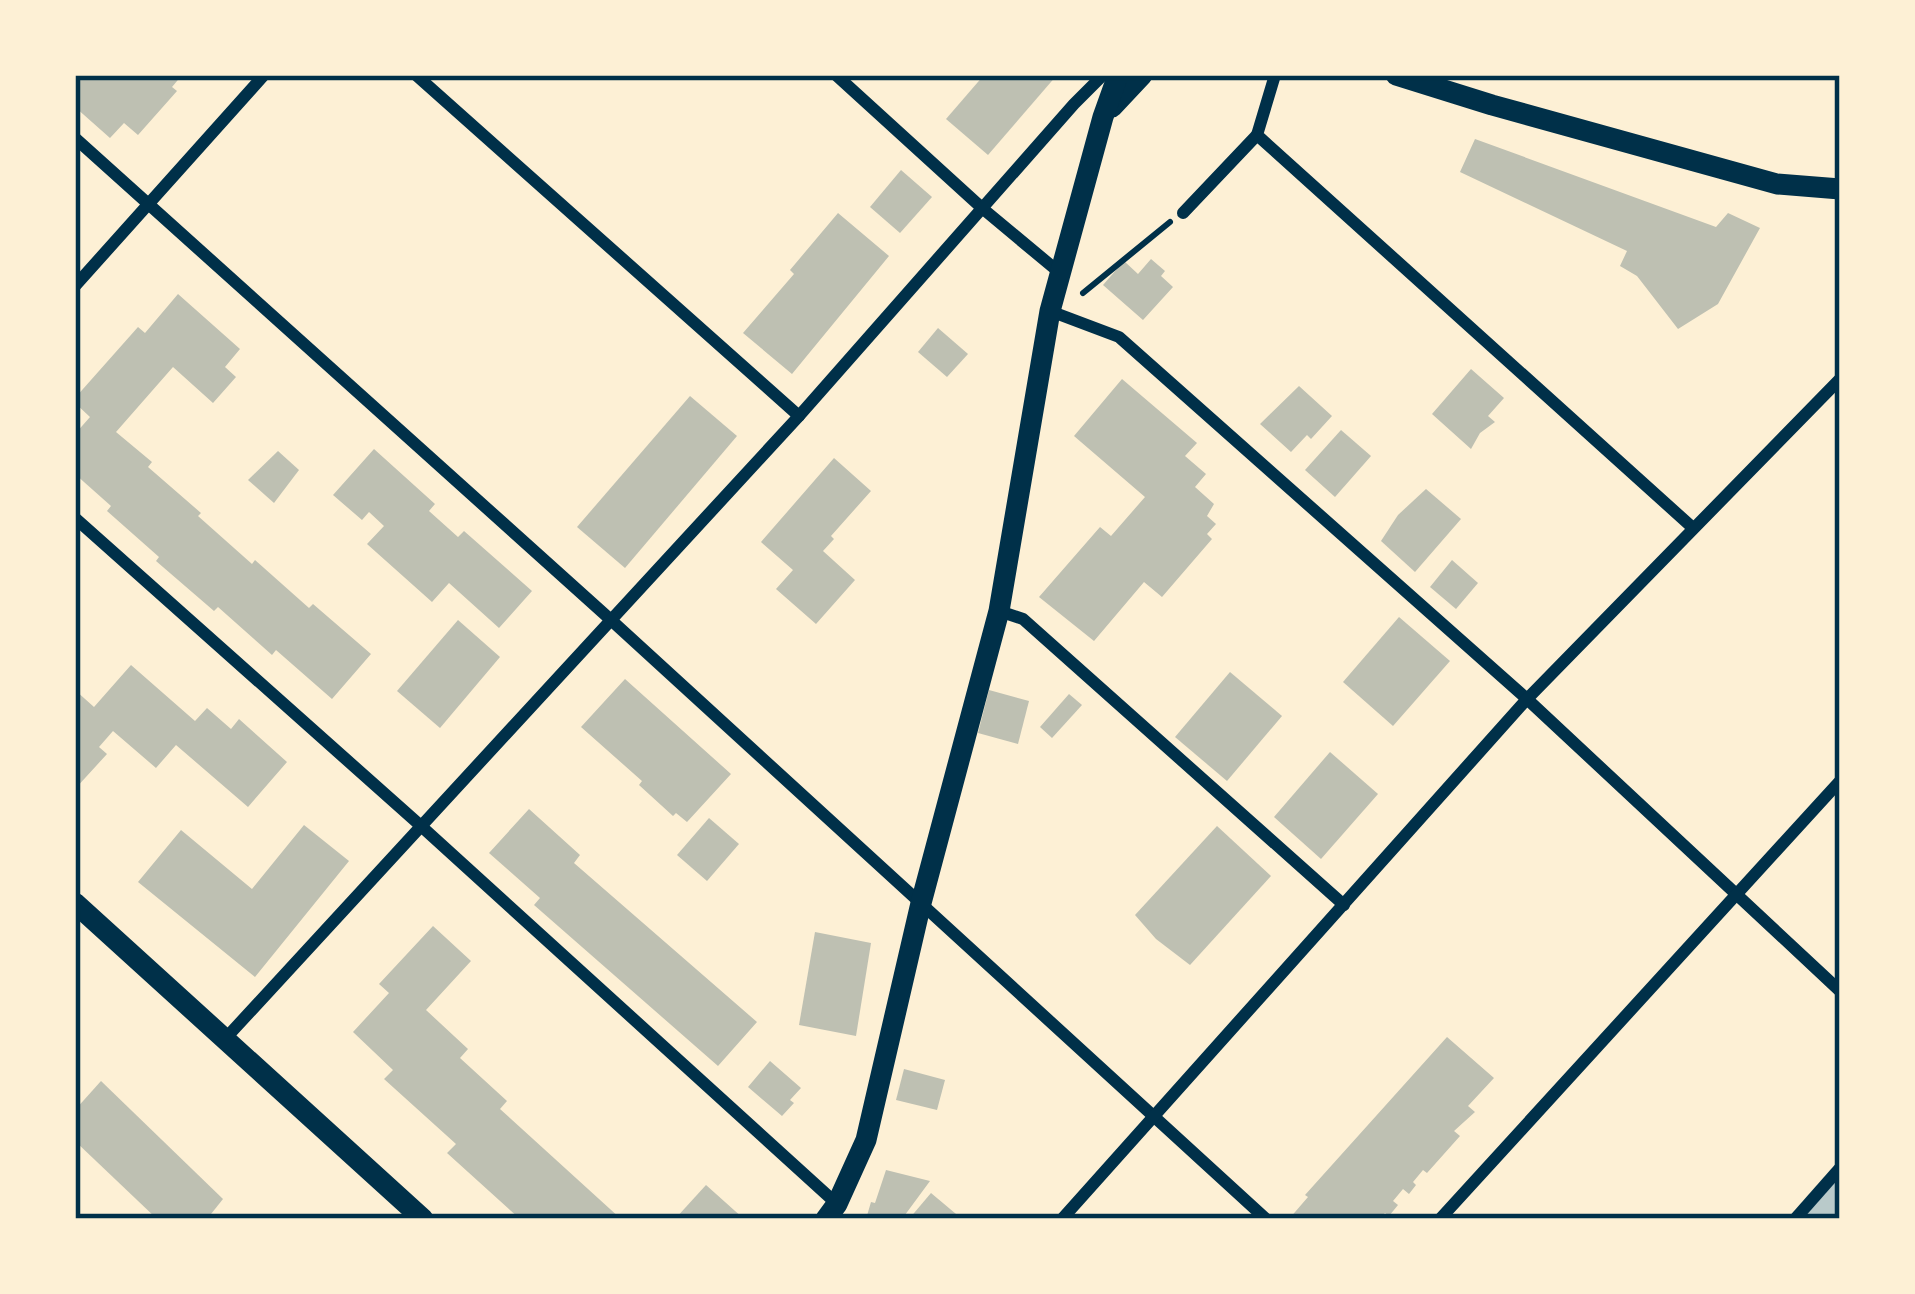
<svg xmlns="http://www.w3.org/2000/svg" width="1915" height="1294" viewBox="0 0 1915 1294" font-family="Merriweather,serif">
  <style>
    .green { fill: #b9caca }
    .building { fill: #bec0b2 }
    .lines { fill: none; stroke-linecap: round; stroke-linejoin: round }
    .path { stroke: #003049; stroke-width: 6 }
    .minor { stroke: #003049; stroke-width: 12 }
    .tertiary { stroke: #003049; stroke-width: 21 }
    .neatline { fill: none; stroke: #003049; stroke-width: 4.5 }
  </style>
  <rect width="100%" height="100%" fill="#fdf0d5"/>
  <polygon class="green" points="1840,1161 1840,1219 1788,1219"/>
  <g class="building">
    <polygon points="75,75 182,75 172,87 177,91 138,135 124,123 110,138 75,107"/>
    <polygon points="984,75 1057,75 988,155 946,119"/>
    <polygon points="1475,139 1716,227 1728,213 1760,228 1718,304 1678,329 1637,276 1620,266 1627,251 1460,172"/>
    <polygon points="901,170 932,197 900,233 870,207"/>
    <polygon points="838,213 889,256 792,374 743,333 794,274 790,270"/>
    <polygon points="1151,259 1165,271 1161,276 1173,287 1143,320 1103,285 1124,261 1138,274"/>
    <polygon points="178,294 240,349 225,367 236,377 213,403 173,367 116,432 152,462 148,467 201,513 198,516 252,564 255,560 309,608 313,604 371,654 332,699 276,650 272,655 218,607 214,611 156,561 159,557 107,511 111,506 75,474 75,434 90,417 75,403 75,398 138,327 145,333"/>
    <polygon points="938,328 968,354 947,377 918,352"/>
    <polygon points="1471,369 1504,398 1488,416 1495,422 1480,433 1471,449 1432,414"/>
    <polygon points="1122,379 1197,443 1185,456 1206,474 1195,487 1214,504 1207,516 1216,524 1207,534 1212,539 1162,597 1144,582 1094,641 1039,597 1100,527 1111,536 1145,497 1074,436"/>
    <polygon points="1299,386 1332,416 1311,439 1307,435 1291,452 1260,424"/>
    <polygon points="690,396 737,436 625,568 577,527"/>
    <polygon points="1341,430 1371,456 1335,497 1305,470"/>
    <polygon points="374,449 435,504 429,511 458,537 464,531 532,591 499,628 449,583 432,602 367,544 384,526 369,512 362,520 333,495"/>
    <polygon points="278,451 299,470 274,503 248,480"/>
    <polygon points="834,458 871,491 831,536 834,539 823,551 855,580 816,624 776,589 793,570 761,542"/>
    <polygon points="1426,489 1461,519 1415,572 1381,541 1398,515"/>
    <polygon points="1452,560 1478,583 1456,609 1430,587"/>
    <polygon points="1399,617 1450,661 1393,726 1343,682"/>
    <polygon points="458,620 500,657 440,728 397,691"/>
    <polygon points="131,665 195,721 207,708 231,729 239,719 287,762 248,807 176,745 156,768 113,731 99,747 107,754 75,789 75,690 94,707"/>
    <polygon points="1230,672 1282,716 1227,781 1175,737"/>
    <polygon points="625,679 731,774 687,822 676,813 673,816 639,785 642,781 581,727"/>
    <polygon points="989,690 1029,701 1018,744 978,733"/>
    <polygon points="1069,694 1082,705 1052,738 1040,727"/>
    <polygon points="1330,752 1378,794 1321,859 1274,817"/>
    <polygon points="529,809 580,855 574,863 757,1022 718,1066 534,905 540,898 489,853"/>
    <polygon points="709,818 739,844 707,881 677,855"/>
    <polygon points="304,825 349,861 255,977 138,882 181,830 252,889"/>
    <polygon points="1217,826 1271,876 1190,965 1156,939 1135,915"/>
    <polygon points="433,926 471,961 426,1010 468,1049 460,1058 507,1101 500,1109 621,1219 520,1219 447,1153 456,1144 384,1079 393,1070 353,1032 389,993 379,984"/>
    <polygon points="815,932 871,943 856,1036 799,1025"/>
    <polygon points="1447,1037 1494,1078 1468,1106 1475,1112 1454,1131 1460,1136 1427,1173 1423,1170 1413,1182 1416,1185 1409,1194 1403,1189 1393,1201 1398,1205 1389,1216 1385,1213 1379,1219 1289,1219 1308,1197 1305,1195"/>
    <polygon points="770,1061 801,1088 790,1100 794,1103 782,1116 748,1087"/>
    <polygon points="904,1069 945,1080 937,1110 896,1100"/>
    <polygon points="101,1081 223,1199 207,1219 157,1219 75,1141 75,1110"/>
    <polygon points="886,1170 930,1181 902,1219 866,1219 871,1202 875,1203"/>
    <polygon points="706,1185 744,1219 675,1219"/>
    <polygon points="931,1193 962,1219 909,1219"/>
  </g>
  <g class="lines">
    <polyline class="path" points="1083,293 1170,222"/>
    <g class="minor">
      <polyline points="416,75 799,416"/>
      <polyline points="836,75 982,208 1060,273"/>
      <polyline points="1275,75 1257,135 1693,528"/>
      <polyline points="75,138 611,620 1266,1219"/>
      <polyline points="1183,213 1257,135"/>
      <polyline points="75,286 264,75"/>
      <polyline points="1050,311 1119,337 1527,699 1840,991"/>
      <polyline points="75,518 421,826 837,1204"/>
      <polyline points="999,611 1023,619 1344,905"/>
      <polyline points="225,1039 799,416 1074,104 1103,75"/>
      <polyline points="1062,1219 1527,699 1840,379"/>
      <polyline points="1440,1219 1840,781"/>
      <polyline points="1795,1219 1840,1168"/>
    </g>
    <g class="tertiary">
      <polyline points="1396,75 1492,105 1777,184 1840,189"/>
      <polyline points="1112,107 1142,75"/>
      <polyline points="75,903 423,1219"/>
      <polyline points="826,1219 837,1204 866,1140 921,903 999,611 1050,311 1103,117 1118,75"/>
    </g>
  </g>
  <rect width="1915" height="1294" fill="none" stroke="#fdf0d5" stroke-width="156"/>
  <rect x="78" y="78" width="1759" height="1138" class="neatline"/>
</svg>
